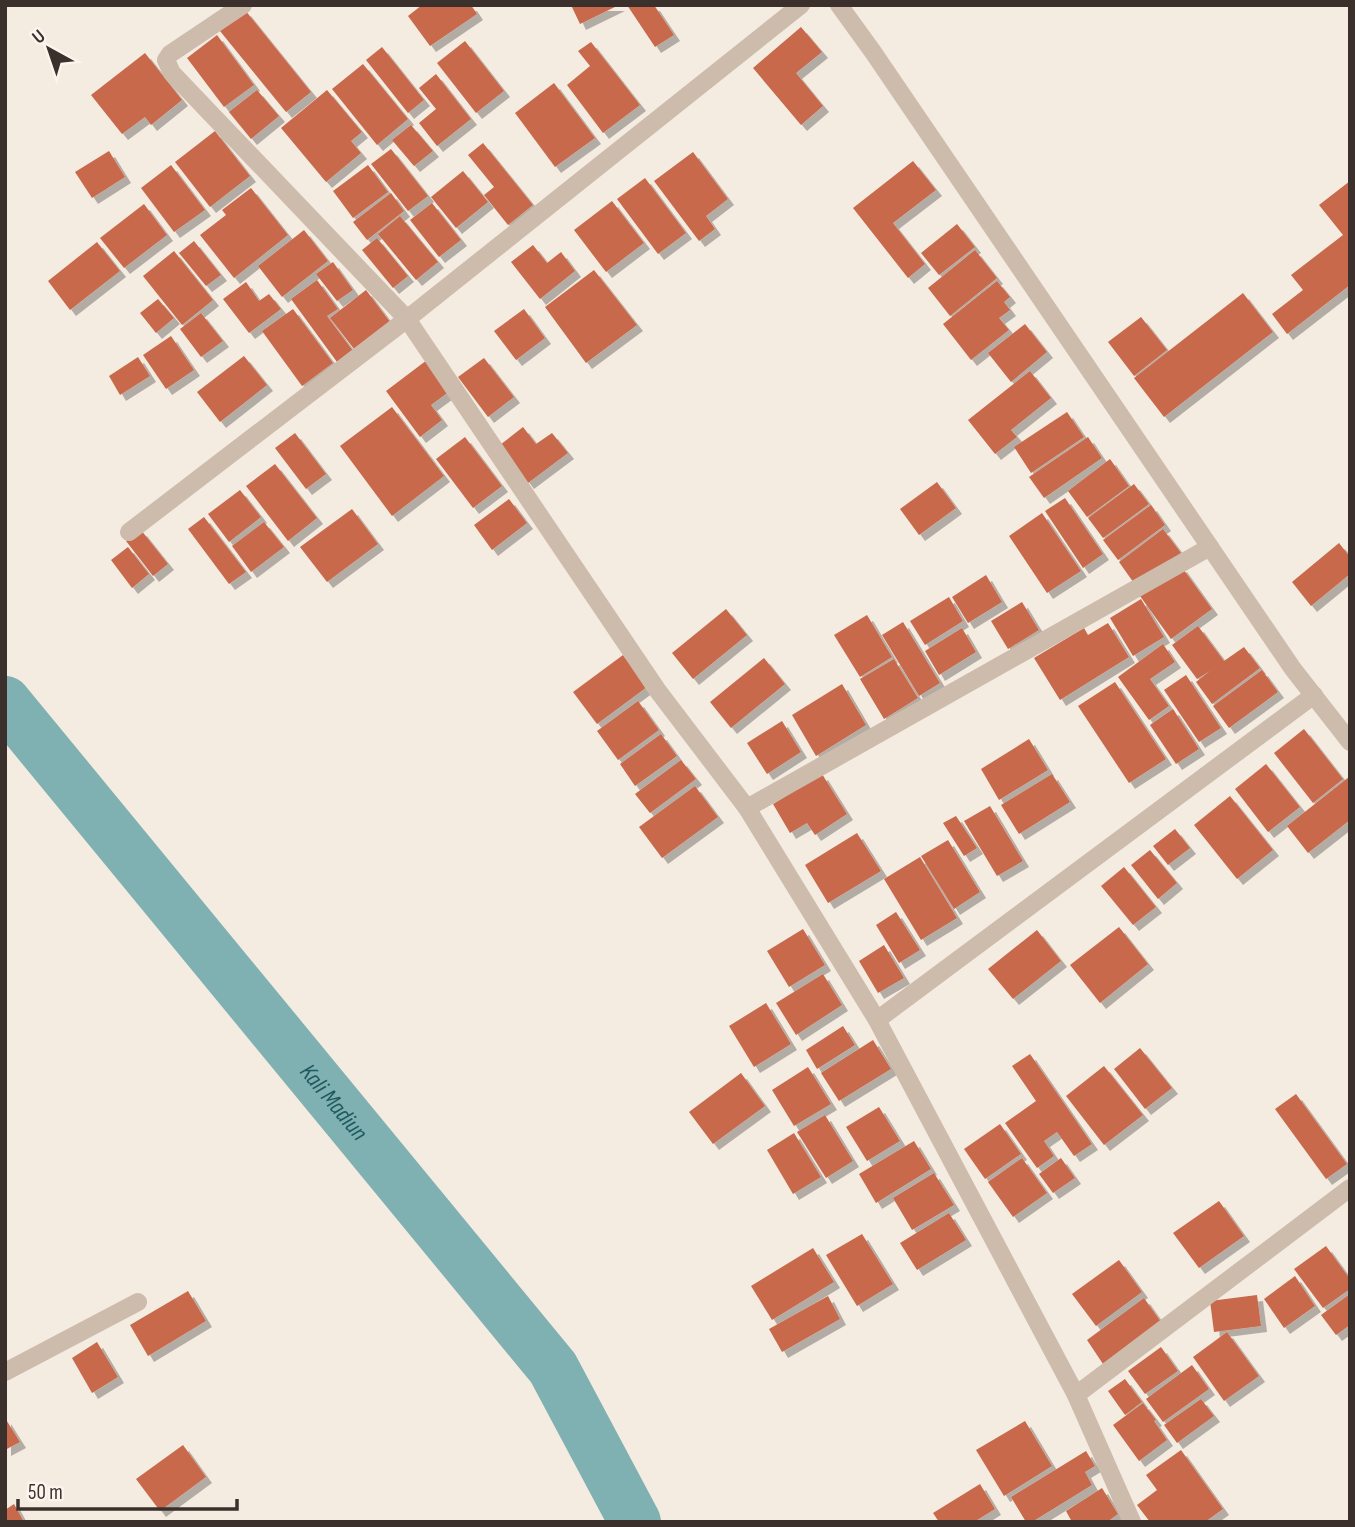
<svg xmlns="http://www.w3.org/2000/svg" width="1355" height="1527" viewBox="0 0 1355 1527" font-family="'Sofia Sans Condensed',sans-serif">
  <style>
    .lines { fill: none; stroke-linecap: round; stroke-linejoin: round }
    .river { stroke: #7fb0b2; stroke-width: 52 }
    .building { fill: #c8694b; filter: url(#shadow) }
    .minor { stroke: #cdbbac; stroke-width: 18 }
    .labels { text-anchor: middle; stroke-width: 5; stroke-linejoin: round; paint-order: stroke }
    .water-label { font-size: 24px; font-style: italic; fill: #1f5a5e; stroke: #fbf5ee }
  </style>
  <defs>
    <filter id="shadow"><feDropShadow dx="6" dy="6" stdDeviation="0" flood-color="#0004"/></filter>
  </defs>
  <rect width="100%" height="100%" fill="#f4ebe1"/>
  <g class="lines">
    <path class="river" id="s1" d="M5 702 553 1368 635 1522"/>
  </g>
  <g class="building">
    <polygon points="422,5 471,5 477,14 430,46 408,16"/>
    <polygon points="571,5 619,5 580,24"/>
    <polygon points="627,5 654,5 674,35 655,47"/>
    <polygon points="245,10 311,92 286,112 220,31"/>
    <polygon points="801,27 822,52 796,73 823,106 801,125 753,68"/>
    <polygon points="217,35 254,85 224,107 187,58"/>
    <polygon points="465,41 504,91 476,113 437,63"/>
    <polygon points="591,42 640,105 603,133 567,85 590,66 578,51"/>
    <polygon points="382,47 424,100 408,113 366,60"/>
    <polygon points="145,53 182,100 151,125 145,117 122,134 91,95"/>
    <polygon points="363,64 408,119 377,145 332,89"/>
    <polygon points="436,74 471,119 437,146 419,123 436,109 419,88"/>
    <polygon points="554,83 595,138 555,167 515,113"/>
    <polygon points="257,90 279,116 251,139 229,112"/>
    <polygon points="327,90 362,132 351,141 361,153 326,182 281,128"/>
    <polygon points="411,125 433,151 414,166 392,140"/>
    <polygon points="215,131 250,176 210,207 175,162"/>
    <polygon points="483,143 533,205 508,225 484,195 494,187 468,155"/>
    <polygon points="391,149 428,196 408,211 371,164"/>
    <polygon points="109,151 125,177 92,198 75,172"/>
    <polygon points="693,152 728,199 706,216 715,229 699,241 654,181"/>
    <polygon points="913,161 936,190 893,223 925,264 908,278 853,208"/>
    <polygon points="171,165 205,210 174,232 141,188"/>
    <polygon points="368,165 388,192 353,218 333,191"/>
    <polygon points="463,171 488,202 456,228 431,197"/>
    <polygon points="645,178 686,233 658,254 617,199"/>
    <polygon points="1350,181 1350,285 1287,334 1272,314 1303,290 1291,275 1343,235 1319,205"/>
    <polygon points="251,188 288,235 234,278 200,235 226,215 222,210"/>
    <polygon points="391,193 404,211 367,240 353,222"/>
    <polygon points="612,201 644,243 606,272 574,230"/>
    <polygon points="432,203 461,240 439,257 410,220"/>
    <polygon points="144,204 167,235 124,268 100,238"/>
    <polygon points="400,216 438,262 416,280 378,234"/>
    <polygon points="957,224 975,247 939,275 921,253"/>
    <polygon points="304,230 328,261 282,297 258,266"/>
    <polygon points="377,238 408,276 393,288 362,250"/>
    <polygon points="194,241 221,275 206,286 179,253"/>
    <polygon points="97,242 120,271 70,310 48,281"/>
    <polygon points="533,245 547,263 561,252 575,271 540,299 511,262"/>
    <polygon points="975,250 997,278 950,316 928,288"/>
    <polygon points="174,251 213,300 182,325 143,276"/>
    <polygon points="333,262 353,290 337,301 316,274"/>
    <polygon points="594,270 637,325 586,363 545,307"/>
    <polygon points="317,280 338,309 327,316 353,351 337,362 291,299"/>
    <polygon points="997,281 1010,297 1004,302 1010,310 999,318 1009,330 971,360 943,324"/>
    <polygon points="246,282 259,301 269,294 281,309 249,333 223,299"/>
    <polygon points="366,290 390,322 354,349 330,318"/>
    <polygon points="1243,293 1273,332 1164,417 1134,378"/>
    <polygon points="158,299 174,318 156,333 140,313"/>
    <polygon points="293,309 333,363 302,386 262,331"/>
    <polygon points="524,309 545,338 516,360 494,331"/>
    <polygon points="201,313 223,341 201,357 180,329"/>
    <polygon points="1141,317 1167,350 1134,376 1108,342"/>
    <polygon points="1025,324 1047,352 1011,382 988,353"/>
    <polygon points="171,336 194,370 166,389 143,355"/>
    <polygon points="244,356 267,385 220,422 197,392"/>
    <polygon points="138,357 150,376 120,395 109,376"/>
    <polygon points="484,358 514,397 488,417 458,377"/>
    <polygon points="427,360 450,391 431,405 442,420 420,437 386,391"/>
    <polygon points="1030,371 1051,398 1011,430 1017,437 995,454 968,420"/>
    <polygon points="392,407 444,476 392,516 340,446"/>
    <polygon points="1067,412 1084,437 1031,473 1014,447"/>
    <polygon points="523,427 536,444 552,433 568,453 528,483 500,445"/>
    <polygon points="295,433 326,474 306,489 275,448"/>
    <polygon points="465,437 502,486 473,508 436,459"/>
    <polygon points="1088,437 1102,458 1044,498 1029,477"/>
    <polygon points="1110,459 1129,486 1087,517 1068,491"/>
    <polygon points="275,464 317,518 288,541 246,486"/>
    <polygon points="937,482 956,508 919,535 900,509"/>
    <polygon points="1134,484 1149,504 1103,538 1088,518"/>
    <polygon points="240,490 261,517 229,542 208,514"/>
    <polygon points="1065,498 1103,554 1083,568 1045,511"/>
    <polygon points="509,499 527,523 492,550 474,525"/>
    <polygon points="1151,505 1165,525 1118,560 1103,540"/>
    <polygon points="352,509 378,544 327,582 300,547"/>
    <polygon points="1042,513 1081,571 1047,593 1009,536"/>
    <polygon points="204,517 246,572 229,584 188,529"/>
    <polygon points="264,522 284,547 251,572 232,546"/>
    <polygon points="1163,529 1181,553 1136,586 1119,562"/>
    <polygon points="141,530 168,564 153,576 126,541"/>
    <polygon points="1339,543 1350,557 1350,574 1311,606 1292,582"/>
    <polygon points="128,547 149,574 132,588 111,560"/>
    <polygon points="1181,566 1212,609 1171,639 1140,596"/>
    <polygon points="986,575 1002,602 968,623 952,597"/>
    <polygon points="949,597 963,621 925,645 910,621"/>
    <polygon points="1141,599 1164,637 1133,656 1110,618"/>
    <polygon points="1022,602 1039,630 1008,649 991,621"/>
    <polygon points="726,609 747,635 693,679 672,653"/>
    <polygon points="867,615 892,657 860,677 834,635"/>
    <polygon points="903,622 940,683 919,696 882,635"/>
    <polygon points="1108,623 1129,657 1060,700 1034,658 1084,628 1088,635"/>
    <polygon points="1198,626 1224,661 1244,647 1260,668 1212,704 1196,682 1210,671 1197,679 1172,645"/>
    <polygon points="962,628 976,652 939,675 925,651"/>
    <polygon points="1163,644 1175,662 1150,679 1169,706 1149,720 1118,677"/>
    <polygon points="623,655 647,687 597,724 573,692"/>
    <polygon points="764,658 785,684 731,728 710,702"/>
    <polygon points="894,659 918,698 884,719 860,679"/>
    <polygon points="1262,670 1278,692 1229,728 1213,706"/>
    <polygon points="1186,675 1221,728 1199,742 1164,690"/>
    <polygon points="1115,682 1166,759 1129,783 1078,706"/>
    <polygon points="842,684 866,725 816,756 792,715"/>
    <polygon points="638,701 659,730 618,760 597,731"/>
    <polygon points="1173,709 1199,749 1176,764 1150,725"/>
    <polygon points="782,721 801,752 767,774 747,743"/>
    <polygon points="1304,729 1343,779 1313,803 1274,753"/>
    <polygon points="661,734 677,756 635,786 620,764"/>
    <polygon points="1029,739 1048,770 999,800 981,769"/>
    <polygon points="681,760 696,779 650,813 635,794"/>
    <polygon points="1266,764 1300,807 1268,832 1235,789"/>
    <polygon points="822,774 847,814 815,835 807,823 790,833 773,804"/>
    <polygon points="1052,774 1070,802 1019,834 1001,805"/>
    <polygon points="1349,777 1350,820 1308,853 1287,826"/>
    <polygon points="695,786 718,817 662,858 639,827"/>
    <polygon points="1230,796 1273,850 1237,879 1194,825"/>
    <polygon points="990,806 1023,861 997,876 964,821"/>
    <polygon points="956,816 977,848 964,856 943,823"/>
    <polygon points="1175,829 1190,848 1168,865 1153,846"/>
    <polygon points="857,833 881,871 828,903 805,865"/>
    <polygon points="948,840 980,892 954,909 921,856"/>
    <polygon points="1150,850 1177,883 1158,899 1131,865"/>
    <polygon points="920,857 957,918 921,940 884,879"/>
    <polygon points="1124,867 1156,907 1133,925 1101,886"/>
    <polygon points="896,912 920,950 899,963 876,925"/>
    <polygon points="1119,927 1148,964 1100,1003 1070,965"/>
    <polygon points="803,929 825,965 789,987 767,951"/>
    <polygon points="1037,930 1061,961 1013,999 988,969"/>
    <polygon points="884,945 904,978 878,993 859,961"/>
    <polygon points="823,974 842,1005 796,1035 776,1003"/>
    <polygon points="766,1003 791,1044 754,1067 729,1026"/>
    <polygon points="843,1026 855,1045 817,1069 806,1050"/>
    <polygon points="873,1040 891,1069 839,1101 821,1073"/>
    <polygon points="1140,1048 1172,1088 1145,1109 1114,1069"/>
    <polygon points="1030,1054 1092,1144 1074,1156 1057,1132 1044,1141 1054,1156 1037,1168 1005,1123 1036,1101 1012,1066"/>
    <polygon points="1104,1066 1143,1115 1104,1145 1066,1096"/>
    <polygon points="808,1067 831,1104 794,1126 772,1090"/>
    <polygon points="741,1073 765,1106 713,1144 689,1112"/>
    <polygon points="1296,1094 1347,1164 1326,1179 1275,1109"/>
    <polygon points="879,1107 900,1141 867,1161 846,1127"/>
    <polygon points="825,1115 853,1161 826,1178 797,1132"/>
    <polygon points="1000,1124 1021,1154 985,1179 964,1149"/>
    <polygon points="794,1133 821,1177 793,1194 767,1150"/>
    <polygon points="914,1141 931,1169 876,1203 859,1174"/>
    <polygon points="1022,1158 1047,1193 1013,1217 988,1182"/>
    <polygon points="1061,1158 1075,1178 1053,1193 1039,1174"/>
    <polygon points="934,1173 954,1205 912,1230 893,1198"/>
    <polygon points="1219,1201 1244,1236 1199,1268 1173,1233"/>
    <polygon points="949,1213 966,1240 917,1270 900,1243"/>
    <polygon points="862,1234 893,1284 857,1306 826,1255"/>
    <polygon points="1326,1246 1350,1279 1350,1289 1323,1308 1294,1269"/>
    <polygon points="813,1248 834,1282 772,1320 751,1286"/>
    <polygon points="1119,1260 1142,1292 1096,1326 1072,1294"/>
    <polygon points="1295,1276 1315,1306 1284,1328 1264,1299"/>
    <polygon points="188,1291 206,1321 148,1356 130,1325"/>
    <polygon points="1350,1294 1350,1325 1336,1335 1321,1315"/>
    <polygon points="1257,1295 1261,1326 1214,1332 1210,1301"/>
    <polygon points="828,1296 840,1319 782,1352 769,1329"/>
    <polygon points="1144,1298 1161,1322 1103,1364 1087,1340"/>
    <polygon points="1227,1332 1259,1376 1224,1401 1193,1357"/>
    <polygon points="97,1342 118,1377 92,1393 72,1358"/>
    <polygon points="1161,1347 1178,1371 1145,1394 1128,1371"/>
    <polygon points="1192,1365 1209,1389 1163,1422 1146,1399"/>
    <polygon points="1125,1379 1142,1402 1125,1415 1108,1391"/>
    <polygon points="1201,1399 1214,1416 1177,1443 1164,1425"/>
    <polygon points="1143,1403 1156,1420 1154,1421 1167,1440 1139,1461 1113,1425"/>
    <polygon points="5,1418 20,1442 5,1450"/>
    <polygon points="1025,1421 1052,1466 1004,1496 976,1450"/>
    <polygon points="183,1445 206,1477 160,1511 136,1479"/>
    <polygon points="1181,1450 1223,1509 1205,1522 1150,1522 1137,1505 1157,1490 1146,1475"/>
    <polygon points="1086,1451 1095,1466 1085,1472 1092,1485 1032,1522 1026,1522 1011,1497"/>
    <polygon points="980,1484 995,1509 974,1522 939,1522 933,1513"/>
    <polygon points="1102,1488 1118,1514 1107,1522 1072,1522 1066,1511"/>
    <polygon points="14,1504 24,1522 5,1522 5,1510"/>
  </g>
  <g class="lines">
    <g class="minor">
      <polyline points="243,5 170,54 166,60 172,73 407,319 658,691 747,808 877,1020 1076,1395 1132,1522"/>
      <polyline points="839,5 873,52 1293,669 1350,742"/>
      <polyline points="129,532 407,319 801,5"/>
      <polyline points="747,808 1210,547"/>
      <polyline points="877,1020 1314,695"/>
      <polyline points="5,1372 138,1302"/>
      <polyline points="1076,1395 1350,1188"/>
    </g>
  </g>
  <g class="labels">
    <g class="water-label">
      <text dy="8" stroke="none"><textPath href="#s1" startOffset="518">Kali Madiun</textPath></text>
    </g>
  </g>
  <rect width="1355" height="1527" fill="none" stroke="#3b302b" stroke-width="14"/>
  <g transform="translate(49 49) rotate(320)" stroke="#fbf5ee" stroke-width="5" paint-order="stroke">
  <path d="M0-5L12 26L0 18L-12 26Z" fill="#3b302b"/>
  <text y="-10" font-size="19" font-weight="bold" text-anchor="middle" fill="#3b302b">U</text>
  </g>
  <path d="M18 1499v10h219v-10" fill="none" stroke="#3b302b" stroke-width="3.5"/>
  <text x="28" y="1499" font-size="21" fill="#3b302b" stroke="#fbf5ee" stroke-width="5" paint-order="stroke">50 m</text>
</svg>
